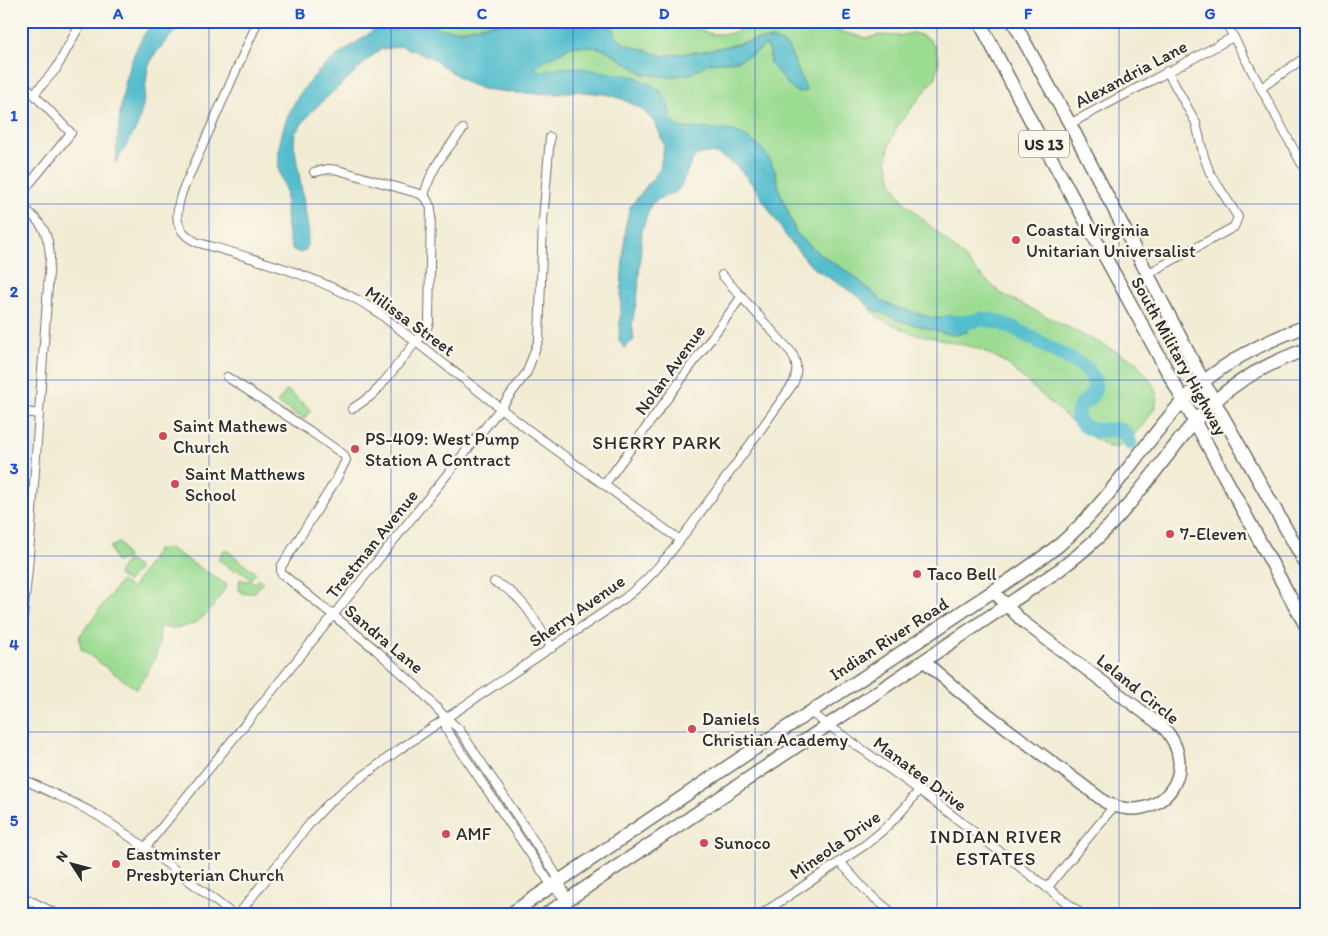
<svg xmlns="http://www.w3.org/2000/svg" width="1328" height="936" viewBox="0 0 1328 936" font-family="Itim,sans-serif">
  <style>
    .green { fill: #9bdc92; stroke: #63845e }
    .water { fill: #52bdcd; stroke: #3e747c }
    .lines { fill: none; stroke-linecap: round; stroke-linejoin: round }
    .river { stroke: #52bdcd; stroke-width: 15 }
    .street-casing { stroke: #716f66; stroke-width: 10 }
    .secondary-casing { stroke: #716f66; stroke-width: 14 }
    .primary-casing { stroke: #716f66; stroke-width: 15 }
    .street { stroke: #fff; stroke-width: 8 }
    .secondary { stroke: #fff; stroke-width: 11 }
    .primary { stroke: #fff; stroke-width: 12 }
    .grid { fill: none; stroke: #1d4ed8; stroke-width: 1; stroke-opacity: 0.55 }
    .poi-dot { fill: #d1495b; stroke: #fbf7ec; stroke-width: 2 }
    .labels { text-anchor: middle; stroke-width: 5; stroke-linejoin: round; paint-order: stroke }
    .shield { fill: #fbf7ec; stroke: #696865; stroke-width: 1 }
    .shield-label { font-size: 16px; font-weight: bold; fill: #2b2b2b }
    .street-label { font-size: 18px; fill: #2b2b2b; stroke: #fbf7ec }
    .poi-label { font-size: 18px; fill: #2b2b2b; stroke: #fbf7ec; text-anchor: start }
    .neighbourhood-label { font-size: 19px; letter-spacing: 1px; fill: #2b2b2b; stroke: #fbf7ec }
    .neatline { fill: none; stroke: #1d4ed8; stroke-width: 2 }
    .grid-label { font-size: 16px; text-anchor: middle; font-weight: bold; fill: #1d4ed8 }
  </style>
  <rect width="100%" height="100%" fill="#fbf7ec"/>
  <filter id="ink" filterUnits="userSpaceOnUse"><feTurbulence type="fractalNoise" baseFrequency=".02" numOctaves="2"/><feDisplacementMap in="SourceGraphic" scale="10" xChannelSelector="R" yChannelSelector="G"/><feConvolveMatrix kernelMatrix="1 2 1 2 8 2 1 2 1" color-interpolation-filters="sRGB"/></filter>
  <filter id="wash" filterUnits="userSpaceOnUse"><feTurbulence type="fractalNoise" baseFrequency=".0096" numOctaves="4" result="noise"/><feDisplacementMap in="SourceGraphic" scale="20" xChannelSelector="R" yChannelSelector="G"/><feGaussianBlur stdDeviation="1.12" result="paint"/><feColorMatrix in="noise" values="0 0 0 0 0 0 0 0 0 0 0 0 0 0 0 0 0 1.4 0 .05"/><feComposite in="paint" operator="in"/></filter>
  <g filter="url(#wash)">
    <rect width="100%" height="100%" fill="#f2ecd4"/>
    <g class="green">
      <path d="M422 21H529C516 22 503 22 490 24 468 28 442 36 422 21Z"/>
      <polygon points="602,21 683,21 697,29 712,34 728,34 762,24 790,23 819,27 867,38 880,35 899,36 912,33 921,35 929,39 935,47 939,59 936,77 896,128 889,146 887,160 892,182 904,202 963,256 978,273 1002,294 1135,361 1151,381 1156,392 1157,399 1155,407 1147,420 1133,436 1123,445 1115,448 1107,446 1083,432 1006,363 984,351 973,347 911,333 879,318 870,308 901,321 965,319 933,318 898,308 883,302 854,276 817,252 796,233 780,192 775,171 679,128 671,119 668,104 560,67 553,70 537,71 535,68 545,60 560,53 570,46 586,46 604,49 644,74 691,74 708,63 737,61 753,54 766,45 770,52 770,63 787,84 797,92 807,91 788,47 774,39 756,40 704,51 664,56 625,44 614,35 615,30"/>
      <polygon points="287,390 311,410 304,419 277,403"/>
      <polygon points="120,543 127,558 116,562 110,547"/>
      <path d="M169 548 227 585C210 613 196 634 159 626 163 648 149 672 136 689L81 649 79 637 121 581 132 589 157 550Z"/>
      <polygon points="225,549 256,573 251,579 237,569 234,571 218,559"/>
      <polygon points="127,560 137,566 138,569 128,582 119,576 118,574"/>
      <polygon points="240,579 246,581 250,580 254,583 259,579 263,582 255,592 244,594 238,589"/>
    </g>
    <g class="water">
      <path d="M154 21H184L155 54 148 67 143 106 137 127 116 163C119 116 122 58 154 21Z"/>
      <path d="M383 21H422L440 29 464 30 492 24 529 21H602L615 30V35L625 44 664 56 704 51 756 40 774 39 788 47 807 91 797 92 787 84 770 63V52L766 45 753 54 737 61 708 63 691 74 670 77 644 74 604 49 586 46H570L560 53 545 60 535 68 538 71 573 67 636 77 660 90 668 104 671 119 679 128 724 129 740 133 760 147 768 157 775 171 780 192 796 233 817 252 854 276 883 302 898 308 933 318 965 319 969 322 967 332 952 335 901 321 870 308 858 296 812 267 788 239 756 189 737 166 717 154 705 153 697 155 692 160 681 186 676 192 664 196 651 204 647 215 642 230 638 292 632 325 634 340 624 348 619 340 622 272 626 224 630 207 660 169 664 145 656 124 642 109 622 99 605 94 574 91 560 94 518 93 483 89 467 83 430 57 401 46 379 50 311 112 295 133 294 144 309 233 306 250 301 253 293 250C283 229 288 211 285 189 284 183 280 177 279 171 275 129 296 90 328 63 346 48 367 38 383 21Z"/>
    </g>
    <g class="lines">
      <path class="river" d="M948 322 962 323 983 319 999 322 1015 329 1086 368C1093 376 1099 389 1090 397 1088 400 1083 402 1081 405 1078 408 1078 413 1077 417 1097 448 1119 412 1130 443"/>
    </g>
  </g>
  <g filter="url(#ink)">
    <g class="lines">
      <defs>
        <g id="street">
          <path d="M258 21 182 192C175 214 173 230 196 242 257 260 321 276 375 310L526 428 680 540"/>
          <polyline points="1225,21 1307,174"/>
          <polyline points="21,81 71,133 21,194"/>
          <polyline points="1261,88 1307,56"/>
          <polyline points="34,94 56,69 82,21"/>
          <path d="M1070 124C1124 94 1179 67 1233 37"/>
          <polyline points="314,172 329,169 338,170 420,194 426,198 431,208 429,322 427,328 379,388 371,396 352,409"/>
          <path d="M424 197C430 168 446 151 463 129"/>
          <path d="M21 205C41 222 49 231 50 258L28 569 21 635"/>
          <polyline points="1147,274 1234,227 1238,217 1210,173 1204,157 1196,123 1167,71"/>
          <polyline points="227,377 310,431 344,455 346,460 336,480 281,567 281,573 376,650 416,686 446,718 459,729 548,862 560,881 567,900"/>
          <polyline points="21,411 38,414"/>
          <polyline points="605,484 742,296"/>
          <path d="M494 582C523 594 536 622 552 648"/>
          <polyline points="810,712 919,790 1083,915"/>
          <polyline points="446,718 446,728 448,732 552,886 567,900"/>
          <path d="M21 778C48 792 75 802 100 817 147 846 190 882 234 915"/>
          <polyline points="145,848 500,409 527,372 539,339 543,221 550,137"/>
          <polyline points="840,862 866,891 895,915"/>
          <polyline points="1047,888 1114,806"/>
          <polyline points="21,896 59,915"/>
          <path d="M238 915 311 822 326 806 344 790 400 749 625 598C658 573 681 539 705 506 735 466 764 425 793 384 798 373 798 363 791 352L722 275"/>
          <path d="M760 915 865 845C886 829 903 812 919 790"/>
        </g>
        <path id="secondary" d="M924 661C981 712 1044 755 1105 802 1160 829 1204 771 1163 727L1022 621 993 591"/>
        <g id="primary">
          <polyline points="979,21 1030,119 1307,628"/>
          <polyline points="1013,21 1070,124 1204,383 1307,566"/>
          <path d="M509 915C613 845 716 773 821 705 872 672 922 639 972 605 1001 586 1031 567 1059 545 1108 504 1140 447 1183 401 1214 367 1264 341 1307 326"/>
          <path d="M545 915 1059 570C1089 548 1115 523 1138 493 1163 463 1185 429 1214 402 1240 378 1274 361 1307 349"/>
        </g>
      </defs>
      <use href="#street" class="street-casing"/>
      <use href="#secondary" class="secondary-casing"/>
      <use href="#primary" class="primary-casing"/>
      <use href="#street" class="street"/>
      <use href="#secondary" class="secondary"/>
      <use href="#primary" class="primary"/>
    </g>
  </g>
  <path class="grid" d="M209 21V915M391 21V915M573 21V915M755 21V915M937 21V915M1119 21V915M21 204H1307M21 380H1307M21 556H1307M21 732H1307"/>
  <g class="poi-dot">
    <circle cx="1016" cy="240" r="5"/>
    <circle cx="163" cy="436" r="5"/>
    <circle cx="355" cy="449" r="5"/>
    <circle cx="175" cy="484" r="5"/>
    <circle cx="1170" cy="534" r="5"/>
    <circle cx="917" cy="574" r="5"/>
    <circle cx="692" cy="729" r="5"/>
    <circle cx="446" cy="834" r="5"/>
    <circle cx="704" cy="843" r="5"/>
    <circle cx="116" cy="864" r="5"/>
  </g>
  <g class="labels">
    <rect class="shield" x="1019" y="130.5" width="50" height="27" rx="4"/>
    <g class="shield-label">
      <text x="1044" y="150">US 13</text>
    </g>
    <g class="street-label">
      <text transform="translate(1131 74) rotate(-28)" y="6">Alexandria Lane</text>
      <text transform="translate(410 321) rotate(36)" y="6">Milissa Street</text>
      <text transform="translate(1179 356) rotate(61)" y="6">South Military Highway</text>
      <text transform="translate(670 370) rotate(-54)" y="6">Nolan Avenue</text>
      <text transform="translate(372 544) rotate(-51)" y="6">Trestman Avenue</text>
      <text transform="translate(577 611) rotate(-35)" y="6">Sherry Avenue</text>
      <text transform="translate(384 639) rotate(40)" y="6">Sandra Lane</text>
      <text transform="translate(889 639) rotate(-33)" y="6">Indian River Road</text>
      <text transform="translate(1138 689) rotate(39)" y="6">Leland Circle</text>
      <text transform="translate(920 774) rotate(37)" y="6">Manatee Drive</text>
      <text transform="translate(835 845) rotate(-35)" y="6">Mineola Drive</text>
    </g>
    <g class="poi-label">
      <text x="1026" y="236">Coastal Virginia<tspan x="1026" dy="21">Unitarian Universalist</tspan></text>
      <text x="173" y="432">Saint Mathews<tspan x="173" dy="21">Church</tspan></text>
      <text x="365" y="445">PS-409: West Pump<tspan x="365" dy="21">Station A Contract</tspan></text>
      <text x="185" y="480">Saint Matthews<tspan x="185" dy="21">School</tspan></text>
      <text x="1180" y="540">7-Eleven</text>
      <text x="927" y="580">Taco Bell</text>
      <text x="702" y="725">Daniels<tspan x="702" dy="21">Christian Academy</tspan></text>
      <text x="456" y="840">AMF</text>
      <text x="714" y="849">Sunoco</text>
      <text x="126" y="860">Eastminster<tspan x="126" dy="21">Presbyterian Church</tspan></text>
    </g>
    <g class="neighbourhood-label">
      <text x="657" y="449">SHERRY PARK</text>
      <text x="996" y="843">INDIAN RIVER<tspan x="996" dy="22">ESTATES</tspan></text>
    </g>
  </g>
  <rect width="1328" height="936" fill="none" stroke="#fbf7ec" stroke-width="55"/>
  <g transform="translate(72 864) rotate(306)" stroke="#fbf7ec" stroke-width="4" paint-order="stroke">
  <path d="M0-4L9 19L0 12L-9 19Z" fill="#2b2b2b"/>
  <text y="-8" font-size="14" font-weight="bold" text-anchor="middle" fill="#2b2b2b">N</text>
  </g>
  <rect x="28" y="28" width="1272" height="880" class="neatline"/>
  <g class="grid-label">
    <text x="118" y="19">A</text>
    <text x="300" y="19">B</text>
    <text x="482" y="19">C</text>
    <text x="664" y="19">D</text>
    <text x="846" y="19">E</text>
    <text x="1028" y="19">F</text>
    <text x="1210" y="19">G</text>
    <text x="14" y="121">1</text>
    <text x="14" y="297">2</text>
    <text x="14" y="474">3</text>
    <text x="14" y="650">4</text>
    <text x="14" y="826">5</text>
  </g>
</svg>
